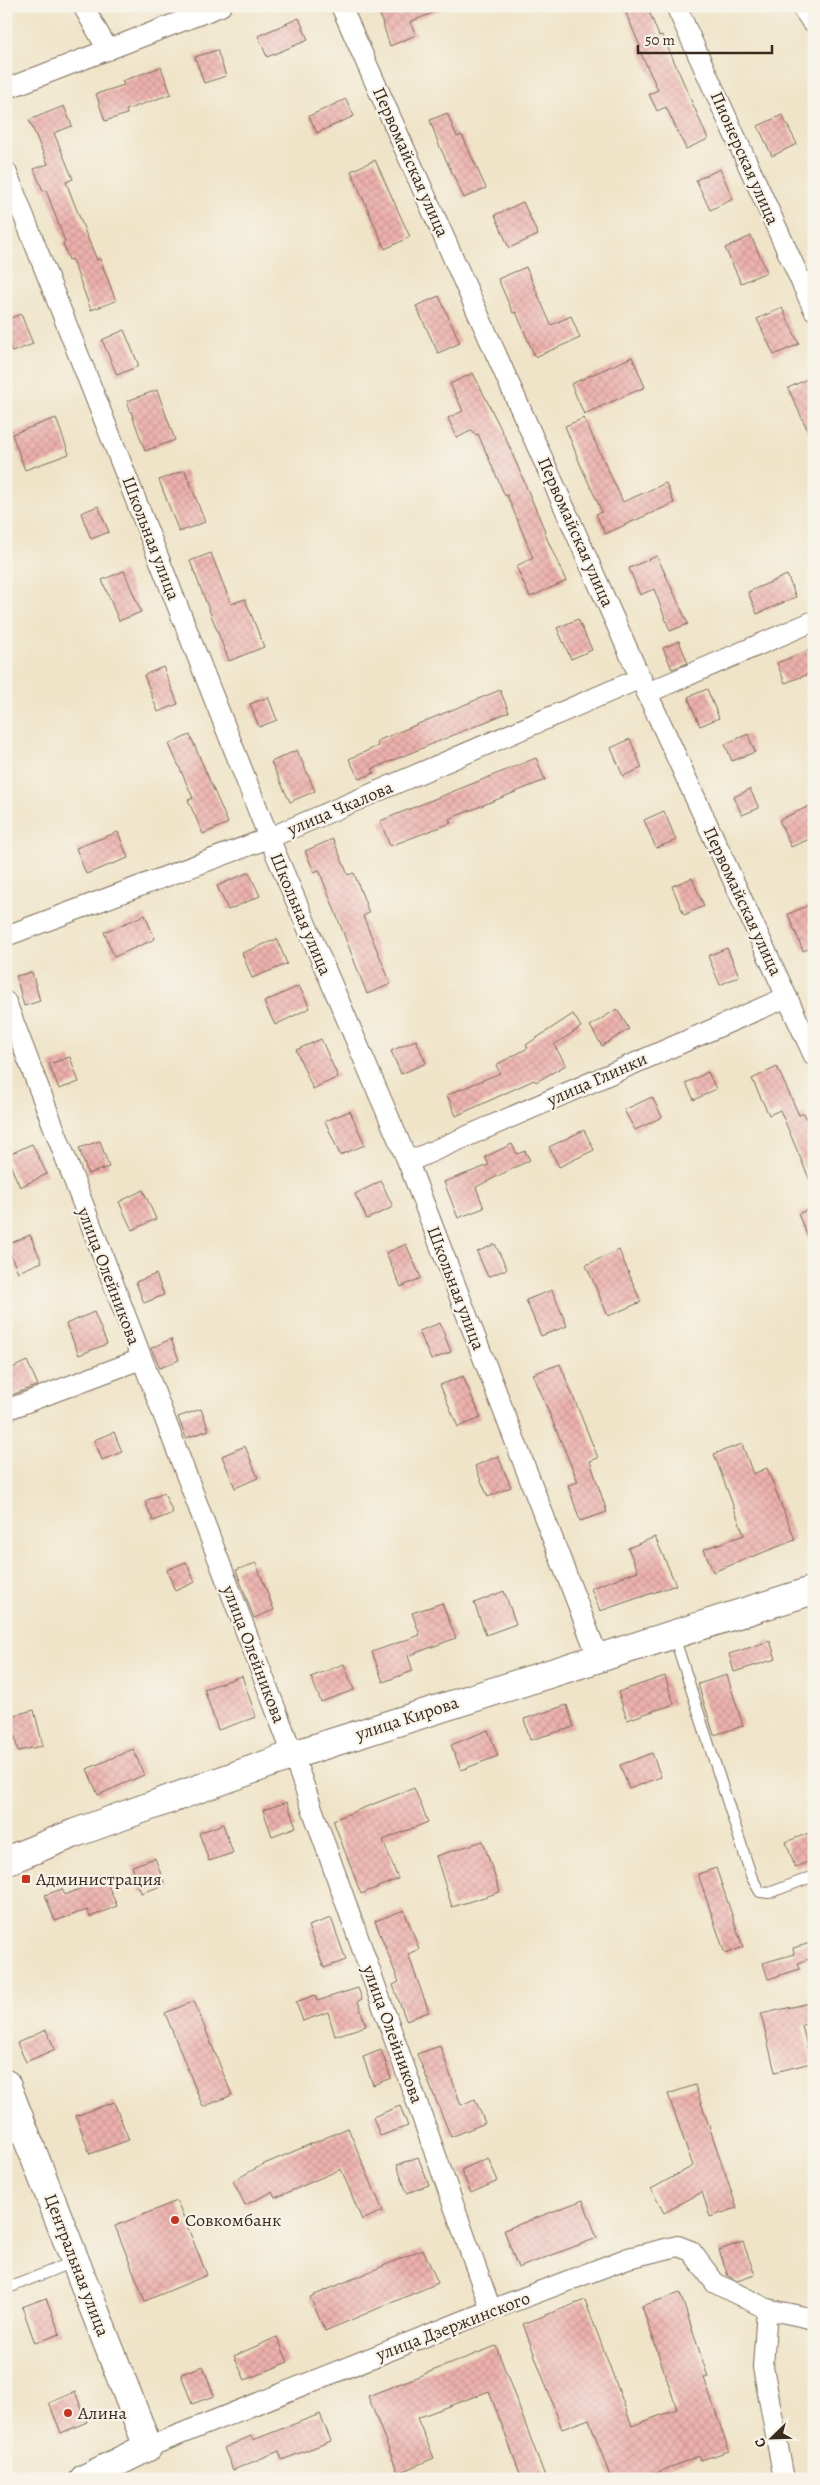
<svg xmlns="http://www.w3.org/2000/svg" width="820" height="2485" viewBox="0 0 820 2485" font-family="Alegreya,serif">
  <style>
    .building { fill: url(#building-cross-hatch) }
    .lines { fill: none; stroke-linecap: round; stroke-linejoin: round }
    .lane-casing { stroke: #7a6b5a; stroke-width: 12 }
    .street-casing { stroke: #7a6b5a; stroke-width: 22 }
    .secondary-casing { stroke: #7a6b5a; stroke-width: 30 }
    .lane { stroke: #fff; stroke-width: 10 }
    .street { stroke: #fff; stroke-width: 20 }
    .secondary { stroke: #fff; stroke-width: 28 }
    .poi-dot { fill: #c8321e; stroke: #f7f3e8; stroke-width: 2 }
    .labels { text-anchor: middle; stroke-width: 4.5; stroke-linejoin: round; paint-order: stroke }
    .street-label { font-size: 18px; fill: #3b2a1e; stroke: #f7f3e8 }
    .poi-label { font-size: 18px; fill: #3b2a1e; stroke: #f7f3e8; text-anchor: start }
  </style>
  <defs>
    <pattern id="building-cross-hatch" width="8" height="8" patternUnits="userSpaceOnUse" patternTransform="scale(1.25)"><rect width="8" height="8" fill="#edb1ad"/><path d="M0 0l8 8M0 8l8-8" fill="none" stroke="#cc9894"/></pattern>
  </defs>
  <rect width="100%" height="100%" fill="#f7f3e8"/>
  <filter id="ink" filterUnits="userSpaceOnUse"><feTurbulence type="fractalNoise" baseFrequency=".02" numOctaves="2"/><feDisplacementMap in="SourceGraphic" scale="10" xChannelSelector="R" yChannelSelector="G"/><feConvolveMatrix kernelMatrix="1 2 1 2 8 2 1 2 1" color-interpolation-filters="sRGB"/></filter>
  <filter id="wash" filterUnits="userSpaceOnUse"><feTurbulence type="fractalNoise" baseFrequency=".0096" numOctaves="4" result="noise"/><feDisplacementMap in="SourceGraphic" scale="20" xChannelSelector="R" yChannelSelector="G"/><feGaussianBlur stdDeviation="1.12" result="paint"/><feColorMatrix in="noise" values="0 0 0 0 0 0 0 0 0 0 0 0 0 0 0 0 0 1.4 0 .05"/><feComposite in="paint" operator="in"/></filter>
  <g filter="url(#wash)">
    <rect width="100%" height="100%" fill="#efe4c8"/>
    <g id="blocks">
      <g class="building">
        <polygon points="377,6 447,6 447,7 410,22 416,35 390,46"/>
        <polygon points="623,6 647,6 659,36 662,35 678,70 708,139 686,149 666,107 657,111 649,94 658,90 638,47 640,46"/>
        <polygon points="299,18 308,40 267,57 258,36"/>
        <polygon points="217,50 226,76 204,83 195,57"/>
        <polygon points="161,67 171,94 126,110 127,114 105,121 96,94 124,85 122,81"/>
        <polygon points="346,99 354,116 317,133 309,116"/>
        <polygon points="64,106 72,126 54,133 73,179 66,182 86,234 97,260 100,259 116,301 91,310 72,259 69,260 63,243 65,242 46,190 43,191 34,169 48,164 29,120"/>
        <polygon points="447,113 457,137 462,135 486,188 464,198 439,145 430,120"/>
        <polygon points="782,115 797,144 772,156 758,126"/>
        <polygon points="375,160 410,237 385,249 351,171"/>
        <polygon points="720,169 733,199 710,210 696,180"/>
        <polygon points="523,202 538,235 509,248 495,215"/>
        <polygon points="751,236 767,272 741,283 725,248"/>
        <polygon points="526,267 551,325 571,316 580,338 535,357 516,312 513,313 498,279"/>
        <polygon points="439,296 460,343 438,353 416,306"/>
        <polygon points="782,308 799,344 774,355 757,319"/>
        <polygon points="21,314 33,344 12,352 6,336 6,320"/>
        <polygon points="124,330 139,366 117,375 102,340"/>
        <polygon points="632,357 645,387 584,414 571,384"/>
        <polygon points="473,373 506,439 545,531 544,532 566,581 530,597 516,566 533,558 507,495 505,496 478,434 475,435 472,430 457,438 448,418 463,411 450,384"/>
        <polygon points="814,376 814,444 788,388"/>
        <polygon points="157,390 175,440 145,451 127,401"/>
        <polygon points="56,418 69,454 25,470 12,434"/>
        <polygon points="584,418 623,502 666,483 674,503 605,534 596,514 602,512 581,466 565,426"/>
        <polygon points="185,470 205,522 179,532 159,480"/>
        <polygon points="98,506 109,532 91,539 81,513"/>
        <polygon points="211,553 231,604 245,599 264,647 229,661 190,561"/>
        <polygon points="657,556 688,624 670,631 654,589 640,595 629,568"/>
        <polygon points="124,571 141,612 119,621 102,580"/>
        <polygon points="787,575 796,597 757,614 748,592"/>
        <polygon points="578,619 592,650 571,659 557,628"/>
        <polygon points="679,641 688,663 672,669 663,648"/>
        <polygon points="814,648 814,672 785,683 777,663"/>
        <polygon points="163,667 178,704 158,712 144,675"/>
        <polygon points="707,689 719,718 700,726 688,697"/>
        <polygon points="500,690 509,712 372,769 374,773 359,779 349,759 378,746 377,741"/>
        <polygon points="268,697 277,720 259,727 250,704"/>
        <polygon points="748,734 755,752 732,761 725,744"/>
        <polygon points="190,735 228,823 203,834 188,800 193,798 169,744"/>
        <polygon points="630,739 642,768 623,776 611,748"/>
        <polygon points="297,750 315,791 290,802 271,762"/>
        <polygon points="536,758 545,780 449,819 451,823 390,846 380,821"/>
        <polygon points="750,789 759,808 742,815 734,797"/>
        <polygon points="814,804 814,837 791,847 779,820"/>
        <polygon points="664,811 676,840 656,848 644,820"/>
        <polygon points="118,832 128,858 86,874 76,848"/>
        <polygon points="333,839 348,875 354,873 369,913 363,916 391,984 367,994 319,870 314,872 305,851"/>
        <polygon points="249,872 260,896 228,910 217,886"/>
        <polygon points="692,878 704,906 684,915 672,886"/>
        <polygon points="814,903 814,947 803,951 788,914"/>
        <polygon points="145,915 155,939 114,957 104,932"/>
        <polygon points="277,939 287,964 252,978 242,953"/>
        <polygon points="727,948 739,976 720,985 708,956"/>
        <polygon points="32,972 40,1001 24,1006 16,976"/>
        <polygon points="299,986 310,1008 275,1025 264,1002"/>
        <polygon points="617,1009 629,1029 602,1046 590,1026"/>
        <polygon points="573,1014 581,1027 554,1045 566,1065 536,1082 534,1080 456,1116 447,1095 500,1073 496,1065 528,1048 526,1045"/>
        <polygon points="321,1039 338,1077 313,1089 296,1050"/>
        <polygon points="416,1040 426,1063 401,1074 391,1051"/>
        <polygon points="70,1057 79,1082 59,1089 49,1064"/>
        <polygon points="777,1067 799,1115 804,1113 814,1135 814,1190 780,1110 769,1115 752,1079"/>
        <polygon points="708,1072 716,1089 694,1100 686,1083"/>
        <polygon points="652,1097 662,1117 635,1130 624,1110"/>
        <polygon points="350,1111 365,1145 340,1155 325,1121"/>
        <polygon points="584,1130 594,1150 559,1167 549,1147"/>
        <polygon points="100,1141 109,1167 88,1174 79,1148"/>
        <polygon points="32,1144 47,1174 20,1187 6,1156"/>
        <polygon points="512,1144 517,1154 525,1151 530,1160 476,1187 484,1208 458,1218 444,1182 489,1165 485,1157"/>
        <polygon points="381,1181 393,1207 367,1219 355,1194"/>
        <polygon points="143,1190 156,1219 132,1230 119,1202"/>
        <polygon points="814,1207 814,1251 798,1214"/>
        <polygon points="30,1235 42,1262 18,1272 6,1245"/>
        <polygon points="406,1244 421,1278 401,1287 386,1253"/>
        <polygon points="495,1244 507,1269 488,1277 477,1252"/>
        <polygon points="619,1250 641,1302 608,1316 586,1265"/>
        <polygon points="156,1274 164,1295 144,1303 136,1282"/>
        <polygon points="552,1290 567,1326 541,1336 526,1300"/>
        <polygon points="94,1312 107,1344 79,1355 66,1324"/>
        <polygon points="440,1323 451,1352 431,1360 419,1331"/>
        <polygon points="171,1339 179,1360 160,1368 151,1348"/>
        <polygon points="27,1361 38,1385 6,1397 6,1371"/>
        <polygon points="560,1364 598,1458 590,1461 607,1512 580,1521 568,1485 578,1482 533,1374"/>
        <polygon points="463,1376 481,1418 458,1427 440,1385"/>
        <polygon points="201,1409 209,1430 186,1438 178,1417"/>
        <polygon points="114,1432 122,1452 102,1460 94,1440"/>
        <polygon points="742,1444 753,1474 767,1468 795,1540 713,1572 704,1549 744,1535 714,1454"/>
        <polygon points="245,1446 258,1478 235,1488 222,1456"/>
        <polygon points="498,1456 511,1487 488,1497 475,1466"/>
        <polygon points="164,1493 173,1513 153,1521 145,1501"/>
        <polygon points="655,1537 676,1585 600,1611 591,1588 638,1571 628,1548"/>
        <polygon points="186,1562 195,1582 175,1591 167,1570"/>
        <polygon points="256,1563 274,1610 254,1618 236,1570"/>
        <polygon points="504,1591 516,1624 486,1635 474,1603"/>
        <polygon points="442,1603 456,1638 408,1656 413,1671 383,1682 372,1652 420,1635 412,1613"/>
        <polygon points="770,1641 776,1659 734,1672 729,1654"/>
        <polygon points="344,1664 354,1690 321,1702 311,1677"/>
        <polygon points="727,1675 743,1726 714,1735 698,1684"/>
        <polygon points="242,1676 256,1717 218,1730 204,1689"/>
        <polygon points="665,1676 674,1704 627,1720 618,1692"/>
        <polygon points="567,1705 574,1727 530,1740 524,1719"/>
        <polygon points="34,1710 43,1746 18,1751 10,1716"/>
        <polygon points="488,1730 498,1756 461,1770 451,1745"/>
        <polygon points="133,1749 144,1775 98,1795 87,1769"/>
        <polygon points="652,1753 661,1777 629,1789 620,1765"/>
        <polygon points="414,1788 428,1822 383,1840 398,1879 361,1894 333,1820"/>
        <polygon points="287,1802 296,1827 272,1836 263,1810"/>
        <polygon points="223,1824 233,1853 209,1861 199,1833"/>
        <polygon points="814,1831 814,1860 795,1867 786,1842"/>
        <polygon points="483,1841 500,1892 452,1907 436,1856"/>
        <polygon points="155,1858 165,1885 141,1893 132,1866"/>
        <polygon points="716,1868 743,1947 725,1954 698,1874"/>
        <polygon points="105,1878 117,1906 90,1917 87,1910 55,1921 45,1895 62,1889 65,1895"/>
        <polygon points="404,1910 419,1949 408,1954 429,2012 406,2020 393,1985 399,1982 375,1921"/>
        <polygon points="331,1918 346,1960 324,1968 308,1926"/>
        <polygon points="814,1942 814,1957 798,1963 800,1969 768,1979 763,1963 794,1954 793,1948"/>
        <polygon points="358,1988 362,1999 358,2001 366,2026 335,2036 328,2012 303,2021 296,2002 315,1995 317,2001"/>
        <polygon points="194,2001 232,2095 203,2107 165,2013"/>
        <polygon points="814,2002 814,2022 802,2025 811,2063 775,2072 761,2014"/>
        <polygon points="46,2030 55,2049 26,2062 17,2043"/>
        <polygon points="440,2046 461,2105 475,2099 485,2123 451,2137 417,2054"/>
        <polygon points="381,2050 391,2078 373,2085 363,2057"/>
        <polygon points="695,2085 737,2208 710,2217 702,2192 664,2213 651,2189 693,2166 668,2094"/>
        <polygon points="114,2102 129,2140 90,2154 76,2116"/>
        <polygon points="400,2106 408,2126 380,2136 373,2117"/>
        <polygon points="348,2128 383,2211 362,2220 341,2169 275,2198 272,2192 245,2205 233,2181 262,2165"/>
        <polygon points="418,2157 429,2185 407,2193 397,2165"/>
        <polygon points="488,2158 498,2181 471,2193 461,2170"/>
        <polygon points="583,2200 597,2238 518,2268 504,2230"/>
        <polygon points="177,2201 207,2275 145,2301 115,2226"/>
        <polygon points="743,2242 755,2275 737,2281 728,2276 719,2250"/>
        <polygon points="423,2249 438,2283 325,2331 310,2297"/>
        <polygon points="680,2293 708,2377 704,2378 729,2451 701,2460 699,2456 641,2479 611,2479 589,2419 562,2429 523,2324 585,2300 632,2426 677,2409 642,2306"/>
        <polygon points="46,2298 60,2334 35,2343 22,2307"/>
        <polygon points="277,2337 288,2362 245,2380 234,2356"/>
        <polygon points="496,2346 546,2479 522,2479 489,2391 417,2418 434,2458 398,2473 368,2396"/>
        <polygon points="203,2366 214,2396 192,2404 181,2374"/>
        <polygon points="75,2392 87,2422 61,2433 49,2403"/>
        <polygon points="320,2414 331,2441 282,2460 279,2451 233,2470 224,2448 251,2436 253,2440"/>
      </g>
    </g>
  </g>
  <g filter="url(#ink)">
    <use href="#blocks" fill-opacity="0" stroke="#7a6b5a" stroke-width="1"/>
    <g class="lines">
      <defs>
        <g id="lane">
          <polyline points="674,1636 752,1878 760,1892 769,1893 814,1876"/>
          <polyline points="6,2289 75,2261"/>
        </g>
        <g id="street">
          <polyline points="83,6 108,50"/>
          <polyline points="341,6 647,693 814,1056"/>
          <polyline points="676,6 814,310"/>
          <polyline points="6,89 221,6"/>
          <polyline points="6,171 269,838 408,1162 598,1657"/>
          <polyline points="647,693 814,621"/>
          <polyline points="6,936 269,838 641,678"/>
          <polyline points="6,1002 293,1755 491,2310"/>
          <polyline points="408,1162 787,997"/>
          <polyline points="6,1410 141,1359"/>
          <polyline points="767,2309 763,2367 784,2479"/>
          <polyline points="148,2447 491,2310 628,2258 678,2246 691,2251 715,2283 767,2309 814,2319"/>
        </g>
        <g id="secondary">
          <polyline points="806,6 814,18"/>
          <polyline points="6,1861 75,1833 293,1755 814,1590"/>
          <polyline points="6,2084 148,2447 84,2479"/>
        </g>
      </defs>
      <use href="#lane" class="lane-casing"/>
      <use href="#street" class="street-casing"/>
      <use href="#secondary" class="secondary-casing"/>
      <use href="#lane" class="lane"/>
      <use href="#street" class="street"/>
      <use href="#secondary" class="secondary"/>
    </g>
  </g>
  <g class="poi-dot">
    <rect x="21" y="1874" width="10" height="10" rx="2.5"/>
    <circle cx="175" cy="2220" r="5"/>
    <circle cx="68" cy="2413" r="5"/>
  </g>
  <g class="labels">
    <g class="street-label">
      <text transform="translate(745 158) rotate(66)" y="6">Пионерская улица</text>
      <text transform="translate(411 162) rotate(66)" y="6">Первомайская улица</text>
      <text transform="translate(576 532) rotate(66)" y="6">Первомайская улица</text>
      <text transform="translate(151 538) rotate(69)" y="6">Школьная улица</text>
      <text transform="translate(340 808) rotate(-23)" y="6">улица Чкалова</text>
      <text transform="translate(743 901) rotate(65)" y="6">Первомайская улица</text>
      <text transform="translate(301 914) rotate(67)" y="6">Школьная улица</text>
      <text transform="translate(597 1079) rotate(-24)" y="6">улица Глинки</text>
      <text transform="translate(109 1276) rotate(69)" y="6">улица Олейникова</text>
      <text transform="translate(456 1288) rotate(69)" y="6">Школьная улица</text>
      <text transform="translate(254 1654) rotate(69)" y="6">улица Олейникова</text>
      <text transform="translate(407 1718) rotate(-18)" y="6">улица Кирова</text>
      <text transform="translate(393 2034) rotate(70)" y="6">улица Олейникова</text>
      <text transform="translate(77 2265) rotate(69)" y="6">Центральная улица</text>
      <text transform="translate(453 2326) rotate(-21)" y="6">улица Дзержинского</text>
    </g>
    <g class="poi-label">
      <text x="36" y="1885">Администрация</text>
      <text x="185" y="2226">Совкомбанк</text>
      <text x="78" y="2419">Алина</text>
    </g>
  </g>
  <rect width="820" height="2485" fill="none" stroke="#f7f3e8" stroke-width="25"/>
  <g transform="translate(772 2438) rotate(247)" stroke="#f7f3e8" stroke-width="4" paint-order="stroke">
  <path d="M0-4L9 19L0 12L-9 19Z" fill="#3b2a1e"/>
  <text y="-8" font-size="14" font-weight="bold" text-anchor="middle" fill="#3b2a1e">С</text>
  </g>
  <path d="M638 45v8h134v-8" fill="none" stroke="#3b2a1e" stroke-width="2.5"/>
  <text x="645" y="45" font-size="15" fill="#3b2a1e" stroke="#f7f3e8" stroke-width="4" paint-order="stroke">50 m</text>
</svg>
